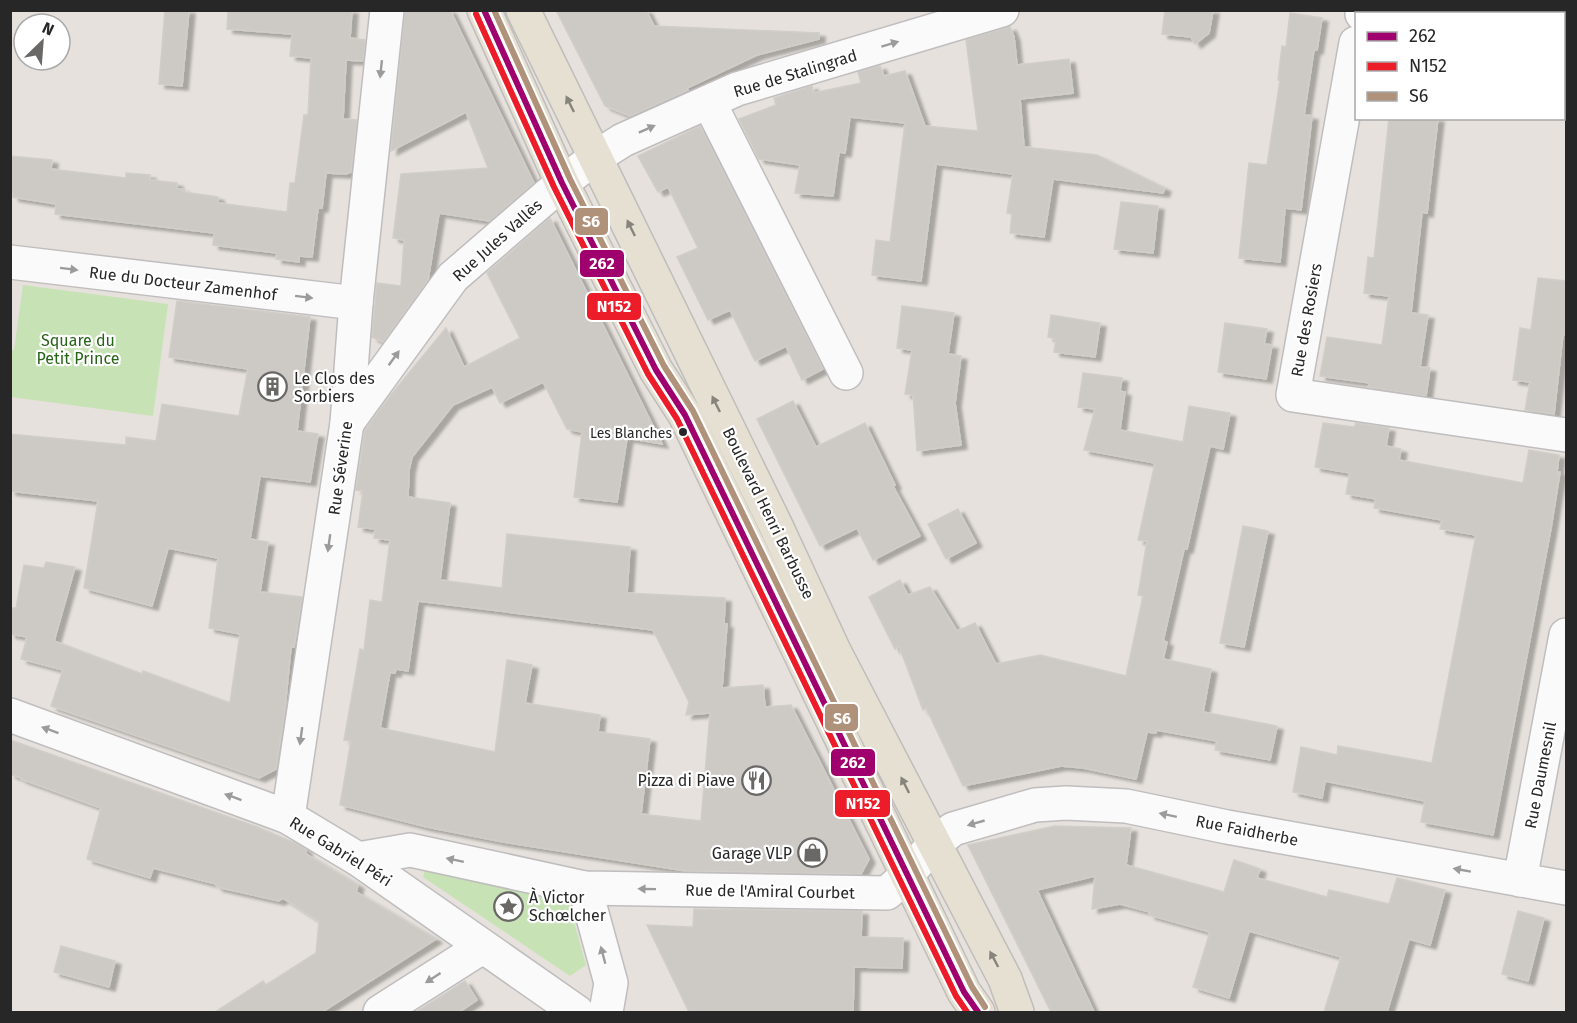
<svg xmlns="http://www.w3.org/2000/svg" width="1577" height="1023" viewBox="0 0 1577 1023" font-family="'Fira Sans',sans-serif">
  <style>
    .green { fill: #c7e2b4 }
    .building { fill: #cdcac6; stroke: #d1cdc8; stroke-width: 1.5; fill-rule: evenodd; filter: url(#shadow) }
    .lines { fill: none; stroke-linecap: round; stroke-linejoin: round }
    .minor-casing { stroke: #bfbdbe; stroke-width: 36 }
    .major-casing { stroke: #bfbdbb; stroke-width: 36 }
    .path { stroke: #c2c2c1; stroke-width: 4; stroke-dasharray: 4.5 3; stroke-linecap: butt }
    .minor { stroke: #fbfafa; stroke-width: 33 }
    .major { stroke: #e5e0d1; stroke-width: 33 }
    .bus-1-casing { stroke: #fff; stroke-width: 10 }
    .bus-2-casing { stroke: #fff; stroke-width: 10 }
    .bus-3-casing { stroke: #fff; stroke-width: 10 }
    .bus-1 { stroke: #a0006e; stroke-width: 6 }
    .bus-2 { stroke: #ed1c29; stroke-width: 6 }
    .bus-3 { stroke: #b0917a; stroke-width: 6 }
    .oneway { fill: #9c9b9b }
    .oneway2 { fill: #86847c }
    .bus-dot { fill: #272727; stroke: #fff; stroke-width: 2 }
    .labels { text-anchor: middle; stroke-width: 4.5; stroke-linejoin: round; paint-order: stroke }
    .bus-label { font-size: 14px; fill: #272727; stroke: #fff; text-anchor: end }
    .street-label { font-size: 16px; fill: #272727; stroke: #fff }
    .park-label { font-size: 16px; fill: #276318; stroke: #fff }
    .poi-label { font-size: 16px; fill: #272727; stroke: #fff; text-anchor: start }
    .line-badge { stroke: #fff; stroke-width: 2 }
    .badge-label { font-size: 16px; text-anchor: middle; font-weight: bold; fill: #fff }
  </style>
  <defs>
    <filter id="shadow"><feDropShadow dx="6" dy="4" stdDeviation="1.5" flood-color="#0004"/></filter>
  </defs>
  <rect width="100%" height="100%" fill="#e6e1dc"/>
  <g class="green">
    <polygon points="23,285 168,304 153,416 11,397 11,350 14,350"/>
    <polygon points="426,866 567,897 586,965 570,976 423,877"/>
  </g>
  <g class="building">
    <polygon points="165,10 189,10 182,86 159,84"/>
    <polygon points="228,10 352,10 350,38 365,40 363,61 346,60 343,119 357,120 351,172 346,174 326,173 322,208 318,208 312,257 299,256 299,262 276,259 277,253 213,245 214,233 55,214 56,204 13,197 13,192 10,192 10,156 52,160 51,169 126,178 126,173 150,175 150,180 177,183 177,189 183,189 183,192 218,197 218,203 287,212 290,183 295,183 304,115 308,115 311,58 290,56 292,34 227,29"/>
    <polygon points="405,10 450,10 534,183 489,221 439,213 428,280 383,342 372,337 377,283 401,286 404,240 393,238 401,174 488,168 466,112 391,151"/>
    <polygon points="556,10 646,10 654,26 819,33 819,39 757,55 687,88 688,90 630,116 605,106"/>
    <polygon points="1165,10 1213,10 1209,33 1195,44 1191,37 1162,34"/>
    <polygon points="1290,13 1322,18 1317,50 1314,50 1304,115 1312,116 1301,210 1285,208 1280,262 1239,258 1249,163 1267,165 1280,80 1278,80 1282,46 1286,47"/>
    <polygon points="1010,27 1014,37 1017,65 1069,59 1073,93 1020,99 1024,147 1097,155 1165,188 1163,193 1053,179 1044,237 1010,233 1012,214 1007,213 1013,174 936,164 921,281 872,275 876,240 890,242 905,123 850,117 845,153 839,152 833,196 795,193 800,165 759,159 739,119 776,105 774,98 812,86 813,93 861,83 858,72 880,66 884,76 905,71 925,126 978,131 966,40"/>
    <polygon points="1389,118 1438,118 1427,213 1422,212 1411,313 1428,315 1420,367 1430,368 1426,396 1368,387 1370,383 1320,376 1327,337 1382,345 1389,296 1364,293 1368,257 1374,258"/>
    <polygon points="700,126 823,369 802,380 786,346 755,361 730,310 708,320 677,257 698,248 668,187 658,192 638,156"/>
    <polygon points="1121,202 1158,206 1153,253 1114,249"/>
    <path d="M550 218 662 444 627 438 617 502 574 497 582 432 567 429 543 382 500 403 492 387 453 405 412 457 409 470 408 497 450 503 440 580 502 588 507 534 630 547 627 593 725 598 724 624H727L722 688 763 685 765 707 791 705 869 859 861 874 686 871 503 842 427 827 340 805 351 741 344 740 360 649 364 650 370 600 382 602 390 540 374 538 375 529 358 527 363 491 356 490 365 430 390 396 446 328 464 367 520 338 487 273ZM418 601 653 630 689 702 686 715 710 713 701 821 641 814 650 739 598 732 600 715 525 703 532 665 507 660 495 752 380 728 390 672 395 673 396 669 408 671Z"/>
    <polygon points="1538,278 1566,281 1566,335 1563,334 1554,414 1525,410 1530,382 1513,380 1520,328 1531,330"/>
    <polygon points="177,301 310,317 297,431 318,434 310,482 260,476 250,539 268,542 260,592 302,597 294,647 291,647 285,709 276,769 259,778 51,706 63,670 21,659 27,637 10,634 10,608 16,608 24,565 44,568 46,562 75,567 54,641 142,674 143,671 230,703 240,634 209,628 218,558 168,548 152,606 84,588 98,501 10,491 10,434 126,445 126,437 156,441 162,404 239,416 248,369 169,357"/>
    <polygon points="902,306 954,313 948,354 961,356 955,403 961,445 917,451 913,395 905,394 912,350 897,348"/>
    <polygon points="1051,315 1100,323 1095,357 1054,352 1056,339 1048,337"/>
    <polygon points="1225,323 1267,329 1264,344 1272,345 1266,379 1218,372"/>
    <polygon points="1083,373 1122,378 1120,391 1125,392 1120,430 1183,442 1189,406 1230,413 1223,449 1210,446 1187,549 1184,549 1163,641 1167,642 1163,659 1211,669 1203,712 1277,726 1270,760 1215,750 1217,741 1156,730 1156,733 1147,732 1136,779 1083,768 1061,766 963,786 926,708 923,710 899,646 895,649 869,597 900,580 908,595 930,587 957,631 975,623 996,664 1040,655 1126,676 1143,596 1138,595 1147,541 1138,540 1155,463 1084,450 1095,409 1078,407"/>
    <polygon points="793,401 816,447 865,423 895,485 893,486 920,536 873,560 857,528 820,546 757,419"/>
    <polygon points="1323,423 1354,427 1356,423 1389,428 1386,446 1401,449 1399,460 1523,483 1529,450 1559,455 1557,472 1560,472 1551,528 1493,835 1421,822 1425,801 1325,781 1322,798 1293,792 1301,747 1337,755 1338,746 1432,763 1476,535 1440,529 1442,520 1374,508 1376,499 1346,494 1350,473 1315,467"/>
    <polygon points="958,509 976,543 946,559 928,524"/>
    <polygon points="1243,526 1268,531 1244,647 1220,643"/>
    <polygon points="10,740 257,827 297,844 306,850 306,854 358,885 356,892 436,939 322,1012 215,1012 263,981 266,985 316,953 319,921 283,898 279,901 217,887 216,884 153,868 150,878 87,859 101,808 21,779 21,778 10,774"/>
    <polygon points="1055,826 1131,828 1126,865 1224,892 1234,860 1260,869 1257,878 1327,897 1329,890 1389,904 1397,878 1445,890 1430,945 1409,939 1387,1012 1324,1012 1341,957 1249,931 1229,998 1193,987 1210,932 1149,915 1150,912 1120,904 1092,909 1095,876 1037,890 1094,1012 1051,1012 968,845"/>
    <polygon points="694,909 862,911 861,937 903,938 902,968 854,967 853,1012 689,1012 647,925 693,927"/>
    <polygon points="1518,911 1544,918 1528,981 1502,974"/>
    <polygon points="61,946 115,961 109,987 54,972"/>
    <polygon points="465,981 477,1000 459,1012 416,1012"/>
  </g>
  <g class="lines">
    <defs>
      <g id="minor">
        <polyline points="1362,14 1362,10"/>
        <polyline points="1356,43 1293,395 1566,435"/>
        <polyline points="709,102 846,373"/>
        <polyline points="10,262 356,303"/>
        <polyline points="347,423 453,277 562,183 596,157 623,140 737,89 1002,10"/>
        <polyline points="10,715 288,817 358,859 577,1012"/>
        <polyline points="288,817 347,423 356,303 387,10"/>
        <polyline points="358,859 410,850 585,888 887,893 908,874 934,844 953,829 1035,805 1066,803 1126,806 1227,827 1566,888"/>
        <polyline points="1520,880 1566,635"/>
        <polyline points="585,888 611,983 606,1012"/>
        <polyline points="380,1012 482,947"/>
      </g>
      <g id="major">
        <polyline points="484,10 562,183 656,370 685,415 964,992 978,1012"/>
        <polyline points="523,10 776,526 834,651 1005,979 1017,1012"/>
      </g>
    </defs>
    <use href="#minor" class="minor-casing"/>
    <use href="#major" class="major-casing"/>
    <circle class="path" cx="508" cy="907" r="13"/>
    <use href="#minor" class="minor"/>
    <use href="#major" class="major"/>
    <defs>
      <polyline id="bus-1" points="484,10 562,183 656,370 685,415 964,992 978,1012"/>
      <polyline id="bus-2" points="476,14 554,187 648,374 677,419 956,996 967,1012"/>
      <polyline id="bus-3" points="494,10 570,179 664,366 693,411 972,987 985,1007"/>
    </defs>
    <use href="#bus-1" class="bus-1-casing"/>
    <use href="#bus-2" class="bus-2-casing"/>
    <use href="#bus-3" class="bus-3-casing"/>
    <use href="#bus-1" class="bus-1"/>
    <use href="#bus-2" class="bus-2"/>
    <use href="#bus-3" class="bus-3"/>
  </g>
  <defs><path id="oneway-solid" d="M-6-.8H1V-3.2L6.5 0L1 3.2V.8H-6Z" transform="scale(1.5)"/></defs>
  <g class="oneway">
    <use href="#oneway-solid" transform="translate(890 44) rotate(-17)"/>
    <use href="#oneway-solid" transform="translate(381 69) rotate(96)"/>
    <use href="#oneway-solid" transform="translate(647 129) rotate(-24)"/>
    <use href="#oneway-solid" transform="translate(69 269) rotate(7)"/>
    <use href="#oneway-solid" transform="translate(304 297) rotate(7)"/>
    <use href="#oneway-solid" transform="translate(394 358) rotate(-54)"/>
    <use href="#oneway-solid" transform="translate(329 543) rotate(98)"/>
    <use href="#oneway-solid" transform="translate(50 730) rotate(-160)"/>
    <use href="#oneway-solid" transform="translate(301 736) rotate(98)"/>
    <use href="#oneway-solid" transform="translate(233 797) rotate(-160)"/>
    <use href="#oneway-solid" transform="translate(1168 815) rotate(-168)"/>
    <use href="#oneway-solid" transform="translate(976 823) rotate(164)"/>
    <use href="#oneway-solid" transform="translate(455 860) rotate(-168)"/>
    <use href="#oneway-solid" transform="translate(1462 870) rotate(-170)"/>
    <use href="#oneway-solid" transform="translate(647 889) rotate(-179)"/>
    <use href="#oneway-solid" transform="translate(603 955) rotate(-105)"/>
    <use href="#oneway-solid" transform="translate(433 978) rotate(147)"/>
  </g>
  <g class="oneway2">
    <use href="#oneway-solid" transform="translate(570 104) rotate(-116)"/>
    <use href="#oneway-solid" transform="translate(631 228) rotate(-116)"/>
    <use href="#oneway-solid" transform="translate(716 404) rotate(-116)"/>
    <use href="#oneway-solid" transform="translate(905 785) rotate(-117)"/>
    <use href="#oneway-solid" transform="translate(994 959) rotate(-118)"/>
  </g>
  <defs>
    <symbol id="building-ring" viewBox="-11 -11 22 22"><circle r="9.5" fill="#fff" stroke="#6a6866" stroke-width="1.5"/><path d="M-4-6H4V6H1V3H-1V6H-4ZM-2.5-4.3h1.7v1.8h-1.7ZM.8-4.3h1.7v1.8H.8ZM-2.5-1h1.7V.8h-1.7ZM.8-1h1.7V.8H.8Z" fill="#6a6866"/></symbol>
    <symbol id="restaurant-ring" viewBox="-11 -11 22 22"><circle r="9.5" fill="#fff" stroke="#6a6866" stroke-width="1.5"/><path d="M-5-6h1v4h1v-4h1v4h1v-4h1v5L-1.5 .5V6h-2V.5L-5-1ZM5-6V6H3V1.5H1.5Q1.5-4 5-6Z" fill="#6a6866"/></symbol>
    <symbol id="shop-ring" viewBox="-11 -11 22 22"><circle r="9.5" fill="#fff" stroke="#6a6866" stroke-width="1.5"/><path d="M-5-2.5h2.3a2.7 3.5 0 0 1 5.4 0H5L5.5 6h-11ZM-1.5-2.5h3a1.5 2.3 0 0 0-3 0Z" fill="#6a6866"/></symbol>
    <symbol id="sight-ring" viewBox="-11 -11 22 22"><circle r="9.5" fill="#fff" stroke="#6a6866" stroke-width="1.5"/><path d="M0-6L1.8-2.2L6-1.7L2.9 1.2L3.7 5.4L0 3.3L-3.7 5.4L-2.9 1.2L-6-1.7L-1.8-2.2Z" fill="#6a6866"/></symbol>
  </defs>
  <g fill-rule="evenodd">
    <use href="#building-ring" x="256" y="370" width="33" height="33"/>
    <use href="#restaurant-ring" x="740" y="764" width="33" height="33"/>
    <use href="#shop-ring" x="796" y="836" width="33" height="33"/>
    <use href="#sight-ring" x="492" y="890" width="33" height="33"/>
  </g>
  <circle class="bus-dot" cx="683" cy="432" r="5"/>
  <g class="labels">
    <g class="bus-label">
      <text x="672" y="438">Les Blanches</text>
    </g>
    <g class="street-label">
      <text transform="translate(795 73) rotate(-17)" y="6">Rue de Stalingrad</text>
      <text transform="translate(497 240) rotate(-42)" y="6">Rue Jules Vallès</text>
      <text transform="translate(183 283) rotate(7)" y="6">Rue du Docteur Zamenhof</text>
      <text transform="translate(1306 320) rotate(-80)" y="6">Rue des Rosiers</text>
      <text transform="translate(340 468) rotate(-82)" y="6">Rue Séverine</text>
      <text transform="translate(769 513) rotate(64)" y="6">Boulevard Henri Barbusse</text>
      <text transform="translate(1540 775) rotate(-79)" y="6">Rue Daumesnil</text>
      <text transform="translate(1247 830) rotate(11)" y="6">Rue Faidherbe</text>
      <text transform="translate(341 851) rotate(32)" y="6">Rue Gabriel Péri</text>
      <text transform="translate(770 891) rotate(1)" y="6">Rue de l'Amiral Courbet</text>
    </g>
    <g class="park-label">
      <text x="78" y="346">Square du<tspan x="78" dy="18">Petit Prince</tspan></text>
    </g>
    <g class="poi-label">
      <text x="294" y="384">Le Clos des<tspan x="294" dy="18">Sorbiers</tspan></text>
      <text x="735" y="786" text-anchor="end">Pizza di Piave</text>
      <text x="792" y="859" text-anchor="end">Garage VLP</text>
      <text x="529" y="903">À Victor<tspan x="529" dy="18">Schœlcher</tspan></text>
    </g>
  </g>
  <g class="line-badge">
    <rect x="574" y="207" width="35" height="29" rx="6" fill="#b0917a"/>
    <rect x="579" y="249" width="46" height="29" rx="6" fill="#a0006e"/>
    <rect x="586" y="292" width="56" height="29" rx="6" fill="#ed1c29"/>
    <rect x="824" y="703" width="35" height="29" rx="6" fill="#b0917a"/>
    <rect x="830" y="748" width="46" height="29" rx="6" fill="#a0006e"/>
    <rect x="834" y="789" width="57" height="29" rx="6" fill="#ed1c29"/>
  </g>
  <g class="badge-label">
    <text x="591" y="227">S6</text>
    <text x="602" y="269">262</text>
    <text x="614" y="312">N152</text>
    <text x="842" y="724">S6</text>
    <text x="853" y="768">262</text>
    <text x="863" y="809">N152</text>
  </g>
  <rect width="1577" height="1023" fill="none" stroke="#272727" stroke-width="24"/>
  <rect x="1355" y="12" width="210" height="108" fill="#ffffff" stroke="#a9a9a9" stroke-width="1.5"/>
  <rect x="1367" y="32" width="30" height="9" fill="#a0006e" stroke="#a9a9a9" stroke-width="1.5"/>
  <text x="1409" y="42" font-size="18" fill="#272727">262</text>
  <rect x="1367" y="62" width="30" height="9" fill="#ed1c29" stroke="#a9a9a9" stroke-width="1.5"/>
  <text x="1409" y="72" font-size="18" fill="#272727">N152</text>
  <rect x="1367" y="92" width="30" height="9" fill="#b0917a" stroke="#a9a9a9" stroke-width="1.5"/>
  <text x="1409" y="102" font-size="18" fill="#272727">S6</text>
  <g transform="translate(42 42) rotate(25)"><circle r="28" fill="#ffffff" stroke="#a9a9a9" stroke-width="1.5"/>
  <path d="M0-4.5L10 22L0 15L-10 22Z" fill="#6a6866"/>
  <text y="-9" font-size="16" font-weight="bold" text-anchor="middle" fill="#272727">N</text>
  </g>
</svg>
